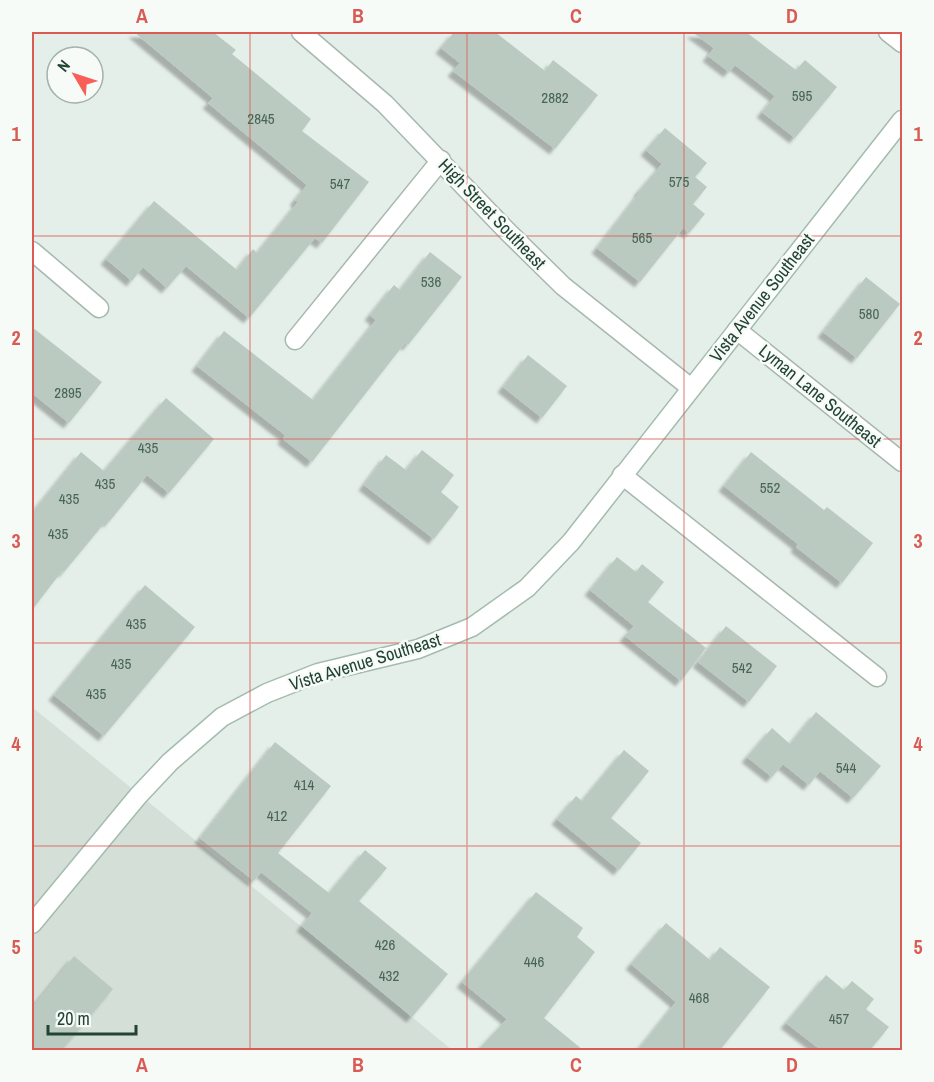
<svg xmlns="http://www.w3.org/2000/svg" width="934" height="1082" viewBox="0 0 934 1082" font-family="'Archivo Narrow',sans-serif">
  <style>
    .built { fill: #d3dfd7 }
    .building { fill: #bacac1; filter: url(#shadow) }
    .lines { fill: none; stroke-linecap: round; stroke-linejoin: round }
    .minor-casing { stroke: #a7b8af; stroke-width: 21 }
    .secondary-casing { stroke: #a3bcae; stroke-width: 21 }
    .minor { stroke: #fff; stroke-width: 18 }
    .secondary { stroke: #fff; stroke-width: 18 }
    .grid { fill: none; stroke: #d95b53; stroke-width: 1.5; stroke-opacity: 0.55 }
    .labels { text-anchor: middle; stroke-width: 5; stroke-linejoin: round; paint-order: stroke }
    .number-label { font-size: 15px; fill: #496556 }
    .street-label { font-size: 18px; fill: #234333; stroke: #f6fbf8 }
    .neatline { fill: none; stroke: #d95b53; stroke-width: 2 }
    .grid-label { font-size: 20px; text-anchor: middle; font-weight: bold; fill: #d95b53 }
  </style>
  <defs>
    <filter id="shadow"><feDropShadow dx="-5.5" dy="5.5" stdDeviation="1.5" flood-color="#0004"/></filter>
  </defs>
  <rect width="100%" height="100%" fill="#e5efe9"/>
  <polygon class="built" points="32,707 412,1017 452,1050 32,1050"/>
  <g class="building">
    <polygon points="134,32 213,32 236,50 232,54 311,119 302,131 369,182 322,243 315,238 249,318 186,266 167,288 143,267 132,281 106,259 154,201 237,270 253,249 257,253 298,202 295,200 307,185 208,103 213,98"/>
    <polygon points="454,32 495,32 545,71 553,60 598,95 555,149 453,71 460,63 441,48"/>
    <polygon points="692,32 746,32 796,70 805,60 837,87 795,138 762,112 775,96 735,65 729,72 708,56 714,48"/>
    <polygon points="665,128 707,163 695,177 707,187 693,204 705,214 689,233 683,228 640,282 597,248 640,192 639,191 662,164 646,150"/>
    <polygon points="430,252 462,277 408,345 405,343 312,462 283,439 285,435 197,366 224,331 313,400 376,320 370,315 394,285 400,290"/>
    <polygon points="866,277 900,304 857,358 823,332"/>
    <polygon points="32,327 102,382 69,423 32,393"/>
    <polygon points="528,355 567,386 542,418 503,387"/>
    <polygon points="166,398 214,439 169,493 147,475 109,522 107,520 64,572 62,571 32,610 32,513 81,452 104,471"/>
    <polygon points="422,450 454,475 441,492 459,507 434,539 364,485 386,455 406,470"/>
    <polygon points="751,452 824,510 827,507 873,543 842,583 796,547 798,544 724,486"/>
    <polygon points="617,557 636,572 642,564 664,582 648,602 706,648 681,681 625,636 634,626 590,590"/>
    <polygon points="145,585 195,627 104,736 54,695"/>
    <polygon points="726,626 777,666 749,702 698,662"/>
    <polygon points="816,712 881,766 853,798 820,771 809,785 783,764 772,777 747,757 772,728 790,744"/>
    <polygon points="275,742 331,786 278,853 329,893 365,850 387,868 359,901 448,974 412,1017 302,926 312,913 261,872 254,881 200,838"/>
    <polygon points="624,750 649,771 611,818 641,843 619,870 557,819 576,796 582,801"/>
    <polygon points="536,892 583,928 577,937 595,952 544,1018 583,1050 478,1050 507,1019 462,982"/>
    <polygon points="666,923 710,960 720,947 770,987 720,1050 638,1050 676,1002 631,964"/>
    <polygon points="74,956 113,989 62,1050 32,1050 32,1008"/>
    <polygon points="826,975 844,990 852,981 874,999 866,1009 889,1027 870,1050 821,1050 786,1023"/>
  </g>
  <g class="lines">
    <defs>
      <g id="minor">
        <polyline points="301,32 385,104 507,231 563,286 691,388"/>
        <polyline points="888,32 902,43"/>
        <polyline points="32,251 99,308"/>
        <polyline points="737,330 902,462"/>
        <polyline points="295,340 441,160"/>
        <polyline points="622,475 877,677"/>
      </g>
      <polyline id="secondary" points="32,924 138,796 170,762 222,717 267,693 318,673 418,649 472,627 527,588 571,542 902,120"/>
    </defs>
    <use href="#minor" class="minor-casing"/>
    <use href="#secondary" class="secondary-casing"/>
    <use href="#minor" class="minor"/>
    <use href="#secondary" class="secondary"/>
  </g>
  <path class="grid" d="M250 32V1050M467 32V1050M684 32V1050M32 236H902M32 439H902M32 643H902M32 846H902"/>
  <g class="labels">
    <g class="number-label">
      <text x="802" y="101">595</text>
      <text x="555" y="103">2882</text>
      <text x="261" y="124">2845</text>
      <text x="679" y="187">575</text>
      <text x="340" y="189">547</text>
      <text x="642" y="243">565</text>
      <text x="431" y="287">536</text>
      <text x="869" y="319">580</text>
      <text x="68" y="398">2895</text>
      <text x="148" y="453">435</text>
      <text x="105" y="489">435</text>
      <text x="770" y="493">552</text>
      <text x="69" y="504">435</text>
      <text x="58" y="539">435</text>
      <text x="136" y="629">435</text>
      <text x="121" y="669">435</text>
      <text x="742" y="673">542</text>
      <text x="96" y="699">435</text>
      <text x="846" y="773">544</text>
      <text x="304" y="790">414</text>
      <text x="277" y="821">412</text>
      <text x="385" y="950">426</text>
      <text x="534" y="967">446</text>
      <text x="389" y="981">432</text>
      <text x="699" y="1003">468</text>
      <text x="839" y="1024">457</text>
    </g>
    <g class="street-label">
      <text transform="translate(492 214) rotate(46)" y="6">High Street Southeast</text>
      <text transform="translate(762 298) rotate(-52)" y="6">Vista Avenue Southeast</text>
      <text transform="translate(820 396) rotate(39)" y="6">Lyman Lane Southeast</text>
      <text transform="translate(365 662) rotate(-17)" y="6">Vista Avenue Southeast</text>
    </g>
  </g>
  <rect width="934" height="1082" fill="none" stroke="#f6fbf8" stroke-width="66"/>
  <g transform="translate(75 75) rotate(309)"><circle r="28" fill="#f6fbf8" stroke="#a2b1a9" stroke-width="1.5"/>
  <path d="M0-4.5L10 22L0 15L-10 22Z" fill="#f95f59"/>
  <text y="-9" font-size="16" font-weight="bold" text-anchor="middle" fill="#234333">N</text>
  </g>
  <path d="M48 1025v9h88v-9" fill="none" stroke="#234333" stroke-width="3"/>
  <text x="57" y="1025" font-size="18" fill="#234333" stroke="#f6fbf8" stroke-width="4.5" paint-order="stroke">20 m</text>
  <rect x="33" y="33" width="868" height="1016" class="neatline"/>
  <g class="grid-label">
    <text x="142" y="23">A</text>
    <text x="358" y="23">B</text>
    <text x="576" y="23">C</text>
    <text x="792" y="23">D</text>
    <text x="16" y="141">1</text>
    <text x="918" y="141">1</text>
    <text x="16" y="345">2</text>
    <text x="918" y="345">2</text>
    <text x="16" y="548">3</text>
    <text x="918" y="548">3</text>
    <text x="16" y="751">4</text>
    <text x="918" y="751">4</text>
    <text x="16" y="954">5</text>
    <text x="918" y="954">5</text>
    <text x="142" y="1072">A</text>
    <text x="358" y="1072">B</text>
    <text x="576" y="1072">C</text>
    <text x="792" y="1072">D</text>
  </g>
</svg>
